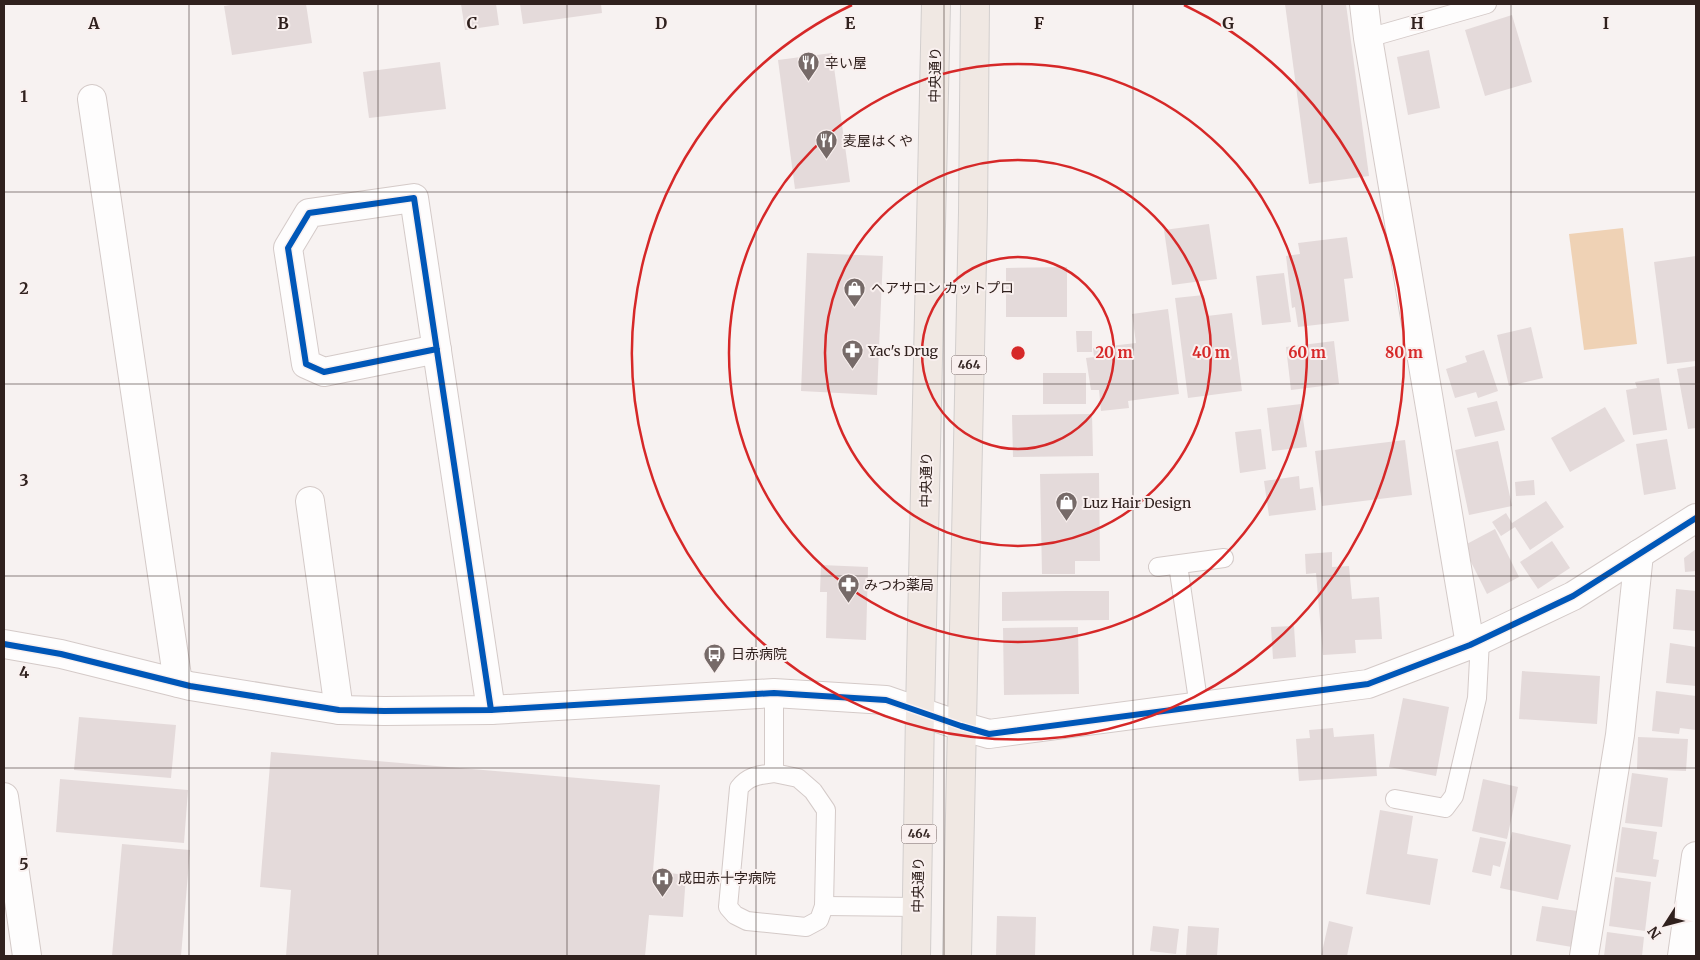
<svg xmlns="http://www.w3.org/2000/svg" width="1700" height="960" viewBox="0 0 1700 960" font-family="Merriweather,'Noto Sans JP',serif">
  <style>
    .garden { fill: #efd2b5 }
    .building { fill: #e4dada }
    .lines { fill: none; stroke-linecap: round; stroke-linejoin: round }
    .lane-casing { stroke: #d4cac8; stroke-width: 20 }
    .street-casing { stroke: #d4cac8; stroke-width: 30 }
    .secondary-casing { stroke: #d4cac8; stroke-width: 30 }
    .highway-casing { stroke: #d2cecd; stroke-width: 30 }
    .lane { stroke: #fefdfd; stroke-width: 18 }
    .street { stroke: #fefdfd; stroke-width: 28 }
    .secondary { stroke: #fefdfd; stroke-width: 28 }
    .highway { stroke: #f0e8e3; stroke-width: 28 }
    .cycleway-casing { stroke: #f9f0ef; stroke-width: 9 }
    .cycleway { stroke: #0057b8; stroke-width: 6 }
    .grid { fill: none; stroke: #30211e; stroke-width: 1; stroke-opacity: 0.55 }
    .ring { fill: none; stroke: #d62828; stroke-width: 2.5 }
    .labels { text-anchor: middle; stroke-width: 4; stroke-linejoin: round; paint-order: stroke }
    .shield { fill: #f9f0ef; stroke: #6c5f5d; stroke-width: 1 }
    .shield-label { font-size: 12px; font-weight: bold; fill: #30211e }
    .poi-label { font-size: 14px; fill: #30211e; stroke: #f9f0ef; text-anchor: start }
    .street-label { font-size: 14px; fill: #30211e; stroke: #f9f0ef }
    .grid-label { font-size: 16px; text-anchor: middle; font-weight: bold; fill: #30211e; stroke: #f9f0ef; stroke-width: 4; stroke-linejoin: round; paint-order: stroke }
    .centre { fill: #d62828; stroke: #f9f0ef; stroke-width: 2.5 }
    .ring-label { font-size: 15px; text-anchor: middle; font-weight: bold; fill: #d62828; stroke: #f9f0ef; stroke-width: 4; stroke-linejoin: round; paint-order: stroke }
  </style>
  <rect width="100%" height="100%" fill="#f7f2f1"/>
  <polygon class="garden" points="1623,228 1637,344 1584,350 1569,234"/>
  <g class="building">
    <polygon points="237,4 306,4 312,43 232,55 224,6"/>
    <polygon points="461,4 496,4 499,25 465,30"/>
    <polygon points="520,4 601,4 602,13 523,24"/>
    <polygon points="1285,4 1346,4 1369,176 1309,184"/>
    <polygon points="1512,15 1532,82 1485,96 1465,30"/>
    <polygon points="1429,50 1440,108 1408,115 1397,57"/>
    <polygon points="832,53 850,182 795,189 778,60"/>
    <polygon points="440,62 446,109 369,118 363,72"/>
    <polygon points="1209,224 1217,279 1172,285 1164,230"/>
    <polygon points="1347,237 1353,278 1344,279 1349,321 1298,327 1295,307 1292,308 1286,256 1300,254 1298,243"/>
    <polygon points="807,253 883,256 877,395 801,391"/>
    <polygon points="1696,256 1696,361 1667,364 1654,262"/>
    <polygon points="1067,267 1067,317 1006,317 1006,268"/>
    <polygon points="1284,273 1291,322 1262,325 1256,276"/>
    <polygon points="1204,295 1207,316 1232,313 1242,391 1188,398 1175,298"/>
    <polygon points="1168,309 1179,394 1128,401 1129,408 1101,411 1099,390 1091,390 1086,358 1094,357 1093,348 1136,343 1132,314"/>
    <polygon points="1531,327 1543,378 1509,386 1497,335"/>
    <polygon points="1076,331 1092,331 1092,352 1077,352"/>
    <polygon points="1334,341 1339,384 1291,390 1286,347"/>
    <polygon points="1484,350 1498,391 1478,398 1476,392 1455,398 1446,369 1467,362 1465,356"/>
    <polygon points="1696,366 1696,428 1688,429 1677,369"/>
    <rect x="1043" y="373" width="43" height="31"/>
    <polygon points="1659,378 1667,430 1633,435 1626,390 1637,388 1635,382"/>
    <polygon points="1497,401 1505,430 1475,437 1467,408"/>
    <polygon points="1301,404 1307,447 1272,451 1267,408"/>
    <polygon points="1605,407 1625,441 1570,472 1551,438"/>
    <polygon points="1092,414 1093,456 1013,457 1012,415"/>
    <polygon points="1261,429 1266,469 1240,473 1235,432"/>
    <polygon points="1667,439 1676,489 1644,495 1636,444"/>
    <polygon points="1405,440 1412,495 1322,506 1315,451"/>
    <polygon points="1498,441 1512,506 1469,515 1455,450"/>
    <polygon points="1099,473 1100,561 1075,561 1075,574 1042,574 1040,474"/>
    <polygon points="1299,476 1300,489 1313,487 1316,510 1269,516 1264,481"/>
    <polygon points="1534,480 1535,495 1516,496 1515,482"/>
    <polygon points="1546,501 1564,527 1530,550 1515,527 1501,536 1492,522 1506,513 1512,523"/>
    <polygon points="1495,529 1519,577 1487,594 1463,546"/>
    <polygon points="1552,541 1570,568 1538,589 1520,562"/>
    <polygon points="1696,549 1696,571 1685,572 1684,558"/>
    <polygon points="1332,552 1332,567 1349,566 1352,599 1379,597 1382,639 1355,640 1356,653 1323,655 1316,573 1306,574 1305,554"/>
    <polygon points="821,565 868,567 866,640 826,638 827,592 820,592"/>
    <polygon points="1676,589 1696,591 1696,631 1673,629"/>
    <polygon points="1067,591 1109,591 1109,620 1002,621 1002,592"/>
    <polygon points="1294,626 1296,657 1273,659 1271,627"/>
    <polygon points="1078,627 1079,694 1004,695 1003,628"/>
    <polygon points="1670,643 1696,647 1696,686 1666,683"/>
    <polygon points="1522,671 1600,676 1597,724 1519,719"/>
    <polygon points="1656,691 1696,696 1696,730 1680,728 1679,734 1652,731"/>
    <polygon points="1403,698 1449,707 1436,776 1389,767"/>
    <polygon points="79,717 176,725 171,778 74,770"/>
    <polygon points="1333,728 1334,737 1374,734 1377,776 1299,781 1296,739 1310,738 1309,730"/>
    <polygon points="1638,737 1688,739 1686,771 1637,769"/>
    <polygon points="271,752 660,785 653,871 686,875 683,917 649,915 645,956 286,956 291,890 260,887"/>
    <polygon points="1632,773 1668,778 1662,827 1625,823"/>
    <polygon points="60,779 188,790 184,843 56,832"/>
    <polygon points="1483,779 1518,787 1507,839 1472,831"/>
    <polygon points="1380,810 1413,816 1407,854 1438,859 1430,905 1366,894"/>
    <polygon points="1622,827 1657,832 1653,859 1659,860 1656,877 1616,872"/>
    <polygon points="1512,832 1571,845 1558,900 1500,888"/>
    <polygon points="1480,837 1506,842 1500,867 1493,865 1491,876 1472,872"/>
    <polygon points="122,844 190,850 181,956 112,956"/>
    <polygon points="1615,877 1651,882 1645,931 1609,926"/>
    <polygon points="1542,906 1577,911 1572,947 1536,941"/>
    <polygon points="997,916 1036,917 1035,956 996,956"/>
    <polygon points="1329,921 1353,927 1347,956 1321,956"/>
    <polygon points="1153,926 1179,929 1176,954 1150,951"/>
    <polygon points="1188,926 1219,928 1217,956 1186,956"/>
    <polygon points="1607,932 1644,937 1642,956 1604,956"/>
  </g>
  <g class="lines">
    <defs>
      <g id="lane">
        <polyline points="1368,38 1487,4"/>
        <polyline points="1178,565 1199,707"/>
        <polyline points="1158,567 1224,558"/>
        <path d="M774 773 798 778 813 791 826 810 824 906 819 920 806 927 747 921 735 915 728 907 739 788C748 776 759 775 774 773Z"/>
        <polyline points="774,773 774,693"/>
        <polyline points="1395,799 1445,808 1454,796 1477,698 1480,640"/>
        <polyline points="824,906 917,907"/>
      </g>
      <g id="street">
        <polyline points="1364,4 1368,38 1470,645"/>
        <polyline points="92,99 178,683"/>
        <polyline points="437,349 324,372 306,364 288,248 309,213 414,198 491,710"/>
        <polyline points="310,501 339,710"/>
        <polyline points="4,644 61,654 190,686 339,710 384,711 491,710 774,693 886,700 961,726 989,734 1368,684 1470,645 1573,596 1696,518"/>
        <polyline points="1584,956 1620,735 1639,554"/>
        <polyline points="1682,956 1696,856"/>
      </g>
      <polyline id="secondary" points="4,797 27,956"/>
      <g id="highway">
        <polyline points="916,956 920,712 936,4"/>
        <polyline points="957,956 973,212 975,4"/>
      </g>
    </defs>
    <use href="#lane" class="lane-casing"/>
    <use href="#street" class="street-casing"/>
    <use href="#secondary" class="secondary-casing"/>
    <use href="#highway" class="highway-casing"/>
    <use href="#lane" class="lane"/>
    <use href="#street" class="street"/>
    <use href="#secondary" class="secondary"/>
    <use href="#highway" class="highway"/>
    <defs>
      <g id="cycleway">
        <polyline points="437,349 324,372 306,364 288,248 309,213 414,198 491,710"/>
        <polyline points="4,644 61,654 190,686 339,710 384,711 491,710 774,693 886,700 961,726 989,734 1368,684 1470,645 1573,596 1696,518"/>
      </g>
    </defs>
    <use href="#cycleway" class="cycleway-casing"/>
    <use href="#cycleway" class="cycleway"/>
  </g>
  <path class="grid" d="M189 4V956M378 4V956M567 4V956M756 4V956M944 4V956M1133 4V956M1322 4V956M1511 4V956M4 192H1696M4 384H1696M4 576H1696M4 768H1696"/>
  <g class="ring">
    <circle cx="1018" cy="353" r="96"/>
    <circle cx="1018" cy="353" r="193"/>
    <circle cx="1018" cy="353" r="289"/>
    <path d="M1184 5A386 386 0 1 1 852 5"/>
  </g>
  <defs>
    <symbol id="restaurant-pin" viewBox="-11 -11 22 30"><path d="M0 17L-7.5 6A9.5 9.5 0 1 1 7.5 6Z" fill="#766a68" stroke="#f9f0ef"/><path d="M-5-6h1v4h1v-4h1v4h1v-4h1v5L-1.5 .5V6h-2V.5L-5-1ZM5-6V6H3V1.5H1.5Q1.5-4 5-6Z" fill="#fff"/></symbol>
    <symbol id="shop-pin" viewBox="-11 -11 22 30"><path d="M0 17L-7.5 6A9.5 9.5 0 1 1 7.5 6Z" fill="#766a68" stroke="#f9f0ef"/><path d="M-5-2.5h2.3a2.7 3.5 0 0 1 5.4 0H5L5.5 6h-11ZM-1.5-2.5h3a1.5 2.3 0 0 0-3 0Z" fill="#fff"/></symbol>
    <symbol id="pharmacy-pin" viewBox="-11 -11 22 30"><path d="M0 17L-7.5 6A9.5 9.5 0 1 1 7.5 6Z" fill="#766a68" stroke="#f9f0ef"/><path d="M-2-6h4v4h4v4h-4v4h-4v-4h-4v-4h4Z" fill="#fff"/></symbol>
    <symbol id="bus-pin" viewBox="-11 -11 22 30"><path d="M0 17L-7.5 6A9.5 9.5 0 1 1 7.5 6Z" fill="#766a68" stroke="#f9f0ef"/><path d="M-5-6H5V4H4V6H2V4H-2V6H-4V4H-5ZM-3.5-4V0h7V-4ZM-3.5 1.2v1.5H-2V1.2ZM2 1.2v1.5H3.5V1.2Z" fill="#fff"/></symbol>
    <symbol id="hospital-pin" viewBox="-11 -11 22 30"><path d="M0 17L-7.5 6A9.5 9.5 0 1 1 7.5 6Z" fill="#766a68" stroke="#f9f0ef"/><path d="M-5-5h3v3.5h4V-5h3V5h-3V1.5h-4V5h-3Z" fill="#fff"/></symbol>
  </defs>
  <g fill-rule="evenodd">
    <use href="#restaurant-pin" x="796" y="50" width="25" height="34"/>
    <use href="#restaurant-pin" x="814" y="128" width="25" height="34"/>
    <use href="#shop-pin" x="842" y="276" width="25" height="34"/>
    <use href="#pharmacy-pin" x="840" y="338" width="25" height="34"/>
    <use href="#shop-pin" x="1054" y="490" width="25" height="34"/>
    <use href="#pharmacy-pin" x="836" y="572" width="25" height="34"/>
    <use href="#bus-pin" x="702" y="642" width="25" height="34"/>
    <use href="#hospital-pin" x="650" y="866" width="25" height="34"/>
  </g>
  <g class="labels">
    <g class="shield">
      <rect x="951.5" y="355.5" width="35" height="19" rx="4"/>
      <rect x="901.5" y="824.5" width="35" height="19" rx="4"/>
    </g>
    <g class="shield-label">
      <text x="969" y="369">464</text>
      <text x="919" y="838">464</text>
    </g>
    <g class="poi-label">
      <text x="825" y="68">辛い屋</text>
      <text x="843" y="146">麦屋はくや</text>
      <text x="871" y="293">ヘアサロン カットプロ</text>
      <text x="868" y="356">Yac's Drug</text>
      <text x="1083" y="508">Luz Hair Design</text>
      <text x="864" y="590">みつわ薬局</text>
      <text x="731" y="659">日赤病院</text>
      <text x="678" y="883">成田赤十字病院</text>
    </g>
    <g class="street-label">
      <text transform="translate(935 75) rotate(-89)" y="5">中央通り</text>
      <text transform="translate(926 480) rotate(-89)" y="5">中央通り</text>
      <text transform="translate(918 885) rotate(-89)" y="5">中央通り</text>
    </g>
  </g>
  <g class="grid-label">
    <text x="94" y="29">A</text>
    <text x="283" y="29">B</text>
    <text x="472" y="29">C</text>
    <text x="661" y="29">D</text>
    <text x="850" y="29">E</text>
    <text x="1039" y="29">F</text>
    <text x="1228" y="29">G</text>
    <text x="1417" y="29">H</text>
    <text x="1606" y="29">I</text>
    <text x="24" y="102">1</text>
    <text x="24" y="294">2</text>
    <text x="24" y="486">3</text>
    <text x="24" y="678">4</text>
    <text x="24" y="870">5</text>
  </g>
  <circle cx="1018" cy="353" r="8" class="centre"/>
  <g class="ring-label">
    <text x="1114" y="358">20 m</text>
    <text x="1211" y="358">40 m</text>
    <text x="1307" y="358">60 m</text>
    <text x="1404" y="358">80 m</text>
  </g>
  <rect width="1700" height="960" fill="none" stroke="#30211e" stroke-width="10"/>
  <g transform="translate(1665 925) rotate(234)" stroke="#f9f0ef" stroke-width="4" paint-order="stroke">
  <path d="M0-4L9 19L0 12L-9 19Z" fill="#30211e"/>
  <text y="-8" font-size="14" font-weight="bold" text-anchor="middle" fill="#30211e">N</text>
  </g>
</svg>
